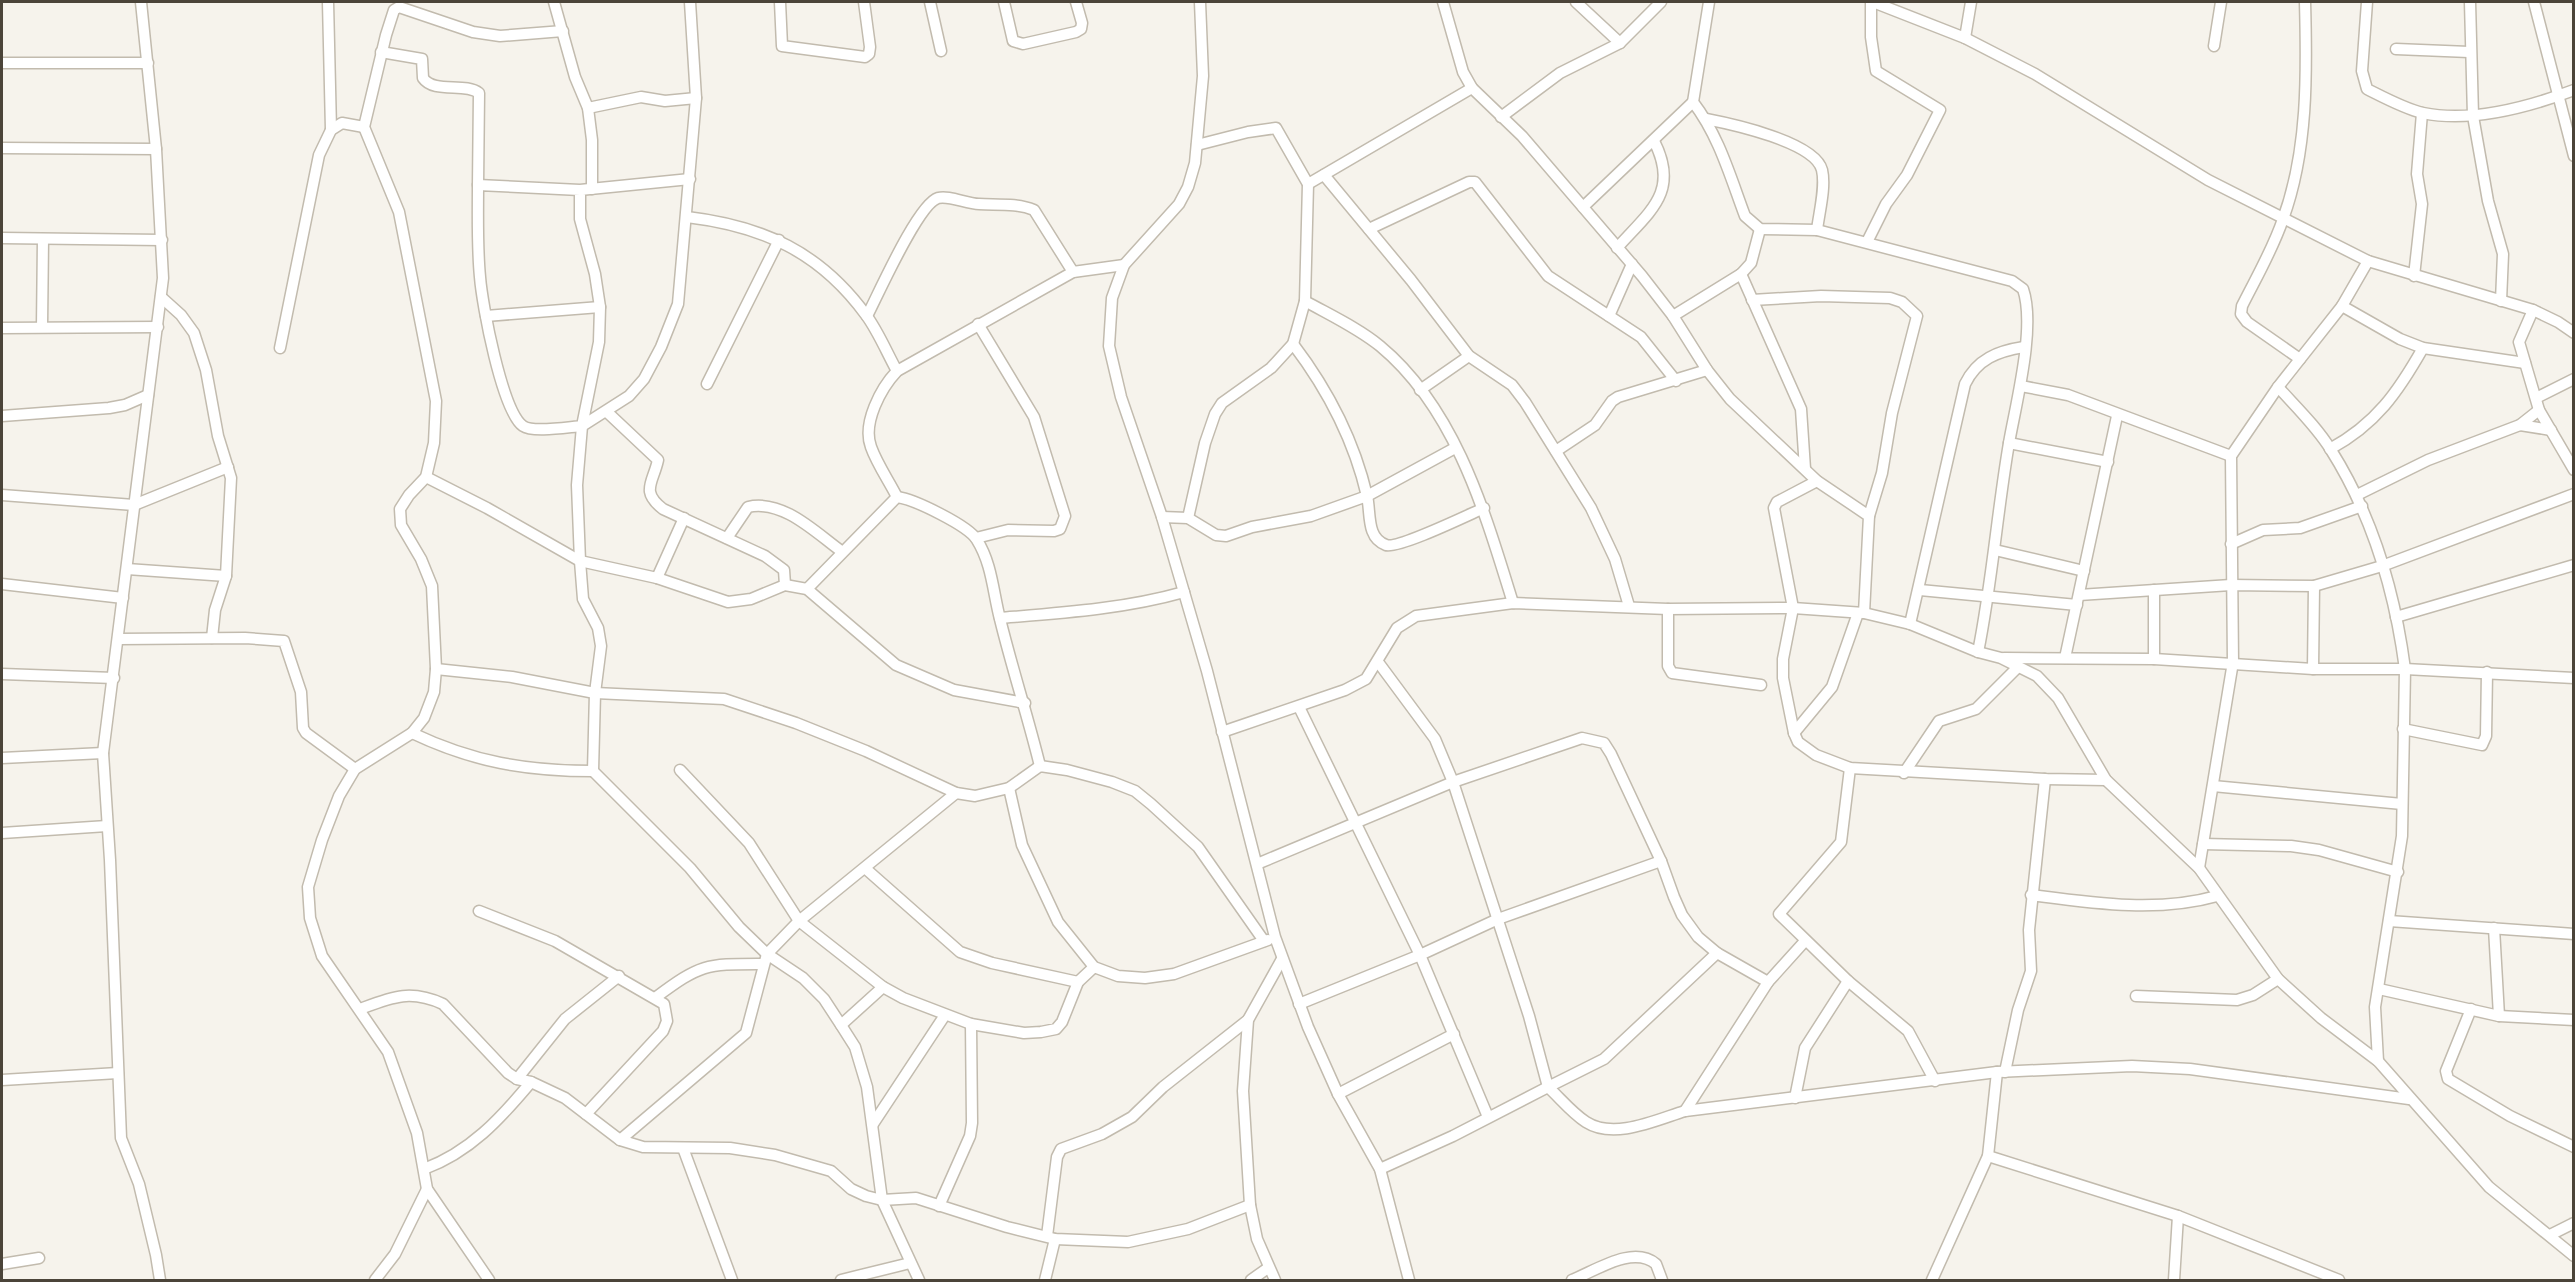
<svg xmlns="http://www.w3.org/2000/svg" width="2575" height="1282" viewBox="0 0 2575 1282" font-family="'PT Sans',sans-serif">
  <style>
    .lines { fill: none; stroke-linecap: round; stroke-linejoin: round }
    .minor-casing { stroke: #c2bbae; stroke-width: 13 }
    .minor { stroke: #fff; stroke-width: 10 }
  </style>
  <rect width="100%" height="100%" fill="#f6f3ec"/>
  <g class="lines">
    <defs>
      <g id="minor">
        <polyline points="141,2 156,149 163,278 103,753 110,860 121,1138 139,1184 156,1255 160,1280"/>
        <polyline points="328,2 331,130"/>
        <polyline points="554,2 575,77 588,108 592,140 592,189"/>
        <polyline points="690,2 696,98 678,304 661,347 644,379 629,396 582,426 577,485 580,561 583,599 598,628 601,646 595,693 593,771 690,868 739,927 767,954 803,978 824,999 841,1025 855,1047 867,1087 882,1200 919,1280"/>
        <polyline points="780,2 782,46 865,57 869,54 870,47 864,2"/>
        <polyline points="930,2 941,51"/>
        <polyline points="1004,2 1013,41 1023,44 1076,32 1081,29 1082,23 1076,2"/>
        <polyline points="1200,2 1203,76 1195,163 1188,187 1179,204 1124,265 1112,298 1109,346 1121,397 1162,517 1207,671 1275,937 1308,1027 1338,1094 1380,1169 1409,1280"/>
        <polyline points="1443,2 1463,72 1472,88 1522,136 1642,276 1673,316 1707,370 1730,399 1817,481 1869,516 1864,613"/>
        <polyline points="1576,2 1620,43"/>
        <path d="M1709 2 1693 102C1719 136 1730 176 1745 216L1760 229 1817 230 2012 281 2023 289C2036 327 2016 403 2009 443 1997 513 1992 583 1978 652"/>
        <polyline points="1873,2 1965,38 2035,74 2208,180 2368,261 2533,310 2558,322 2574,333"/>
        <path d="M2367 2 2362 71 2367 89C2383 97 2405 109 2423 113 2471 123 2529 107 2574 90"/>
        <polyline points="2470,2 2473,116 2488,201 2503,254 2501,301"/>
        <polyline points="2534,2 2574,156"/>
        <polyline points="1965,38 1971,2"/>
        <polyline points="2214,46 2221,2"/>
        <polyline points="2396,49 2469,52"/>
        <path d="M381 52 422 59 423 78C434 94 465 82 479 93L478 185"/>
        <polyline points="2,63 148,63"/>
        <polyline points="588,108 641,97 665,101 696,98"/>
        <polyline points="1501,117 1560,73 1620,43 1661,2"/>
        <path d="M1706 119C1732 124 1815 142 1822 170 1826 187 1819 213 1817 230"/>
        <polyline points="2,148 156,149"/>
        <polyline points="1324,175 1411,280 1469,356 1512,385 1525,402 1591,508 1615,559 1629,606"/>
        <polyline points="1308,184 1472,88"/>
        <path d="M580 190V219L595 274 600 307 599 342 582 426C568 427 533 433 523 426 502 411 482 304 480 277 477 246 478 215 478 185L580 190 690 179"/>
        <polyline points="1583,207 1693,102"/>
        <path d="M687 217C763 226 820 252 866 315 878 331 887 353 897 371"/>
        <polyline points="1369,229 1469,182 1475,182 1548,276 1641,337 1676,381"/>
        <polyline points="2,238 162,240"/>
        <polyline points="1867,242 1886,204 1907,175 1940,110 1876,71 1871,37 1871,2"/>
        <path d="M1617 248C1650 211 1680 192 1654 141"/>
        <polyline points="1741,274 1801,409 1805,469"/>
        <polyline points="2414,276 2422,204 2417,174 2422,113"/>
        <polyline points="161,297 181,315 194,333 206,370 218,436 231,478 226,576 215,610 212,638"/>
        <polyline points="1752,300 1821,296 1890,298 1902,302 1917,316 1892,413 1882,473 1869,516"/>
        <path d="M1305 301C1330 315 1358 328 1380 346 1456 409 1485 513 1513 603"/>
        <polyline points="2342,306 2400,339 2423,348 2525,363"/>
        <polyline points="2533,310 2519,342 2539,410 2574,470"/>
        <polyline points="486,316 600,307"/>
        <path d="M867 316C878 295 918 204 938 198 949 195 967 204 979 204 997 205 1017 203 1034 210L1073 272"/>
        <polyline points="1609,316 1632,264"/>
        <polyline points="1673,316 1741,274 1751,263 1760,229"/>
        <polyline points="42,327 43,239"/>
        <polyline points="2,328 158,327"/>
        <path d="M1293 344C1328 390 1354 440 1367 496 1371 513 1366 538 1386 545 1398 549 1468 515 1484 508"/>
        <polyline points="280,348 319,155 331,130 342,123 364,127"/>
        <path d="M2300 359 2247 322 2241 314 2242 306C2256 278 2273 249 2283 219 2308 151 2307 73 2305 2"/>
        <polyline points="707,384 779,240"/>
        <polyline points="2021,386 2068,395 2231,456"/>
        <path d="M2278 387C2296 407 2317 427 2331 450 2372 515 2395 593 2405 669L2402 836 2375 1007 2378 1061"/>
        <polyline points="1420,390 1469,356"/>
        <polyline points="2538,397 2574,379"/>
        <path d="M607 412 658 460C653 483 640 491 663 509L765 556 784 570 785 585"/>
        <polyline points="2,416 109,408 125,405 148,395"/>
        <polyline points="2520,425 2551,430"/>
        <polyline points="2009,443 2108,462"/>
        <path d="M2330 449C2376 424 2398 392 2423 348"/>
        <polyline points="1556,451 1595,425 1612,401 1618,397 1707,370"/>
        <polyline points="426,477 487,508 580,561 657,578 728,602 751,599 785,585 807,589 896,665 954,690 1025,703"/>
        <polyline points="1817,481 1777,502 1774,508 1793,608 1783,659 1783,678 1794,733 1798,742 1816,755 1850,768 2045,779 2106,780"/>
        <polyline points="2,495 134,505 228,467"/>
        <polyline points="2357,495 2428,460 2520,425 2539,410"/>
        <path d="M897 497C889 481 877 464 871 447 862 423 881 388 897 371L1073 272 1124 265"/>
        <polyline points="1162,517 1188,518 1216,535 1226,536 1252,527 1311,516 1367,496 1455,448"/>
        <polyline points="1188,518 1205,443 1215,414 1222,403 1271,368 1293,344 1305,301 1308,184 1276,128 1248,132 1197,145"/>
        <path d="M727 538 748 507C783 499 816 533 841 551"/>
        <polyline points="976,538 1008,530 1054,531 1060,529 1065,516 1034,417 978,324"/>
        <polyline points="2231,544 2263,530 2300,528 2362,506"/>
        <polyline points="1995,550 2084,571"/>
        <polyline points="127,569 226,576"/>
        <polyline points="657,578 684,518"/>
        <polyline points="2,584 123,598"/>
        <path d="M807 589 897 497C914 499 969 526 977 540 992 564 993 592 1000 619 1012 668 1028 717 1040 766"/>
        <polyline points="1920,590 2077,605"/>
        <polyline points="2154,590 2154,659"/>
        <polyline points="2079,595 2231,585 2314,586 2382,566 2574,494"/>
        <polyline points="1668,609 1668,666 1672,673 1761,685"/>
        <polyline points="2396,617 2574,565"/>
        <path d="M1000 618C1061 613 1124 609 1184 592"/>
        <path d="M1910 624 1965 384C1977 359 1998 351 2024 347"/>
        <polyline points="119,639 245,638 284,641 301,692 303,728 306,733 355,769"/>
        <polyline points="2004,658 2154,659 2313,669 2405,669 2574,678"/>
        <polyline points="2065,658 2117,416"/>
        <polyline points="1378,662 1435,739 1453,782 1529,1016 1548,1087 1604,1059 1717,953"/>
        <polyline points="436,669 512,677 595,693 724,699 796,723 866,751 956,793 975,796 1009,788 1040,766 1067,770 1112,782 1135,791 1151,804 1198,847 1264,941"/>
        <polyline points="2313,669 2314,586"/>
        <polyline points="2,674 114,678"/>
        <polyline points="1299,707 1420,955 1488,1117"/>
        <polyline points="2403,729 2482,745 2486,736 2487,672"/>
        <polyline points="1222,732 1345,690 1366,679 1397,628 1416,616 1513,603 1668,609 1793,608 1864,613 1910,624 1978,652 2001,658 2037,676 2058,698 2106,780 2199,868 2278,979 2321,1018 2378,1061 2489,1187 2574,1256"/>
        <path d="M412 733C473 762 526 771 593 771"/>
        <polyline points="1794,733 1832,687 1858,613"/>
        <polyline points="2,758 103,753"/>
        <polyline points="1850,768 1841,842 1779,914 1848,981 1908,1031 1935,1081"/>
        <polyline points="680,770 749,843 799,921 883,987 903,998 971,1024 1024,1033 1041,1032 1056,1029 1062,1022 1078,982 1094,967"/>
        <polyline points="1904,773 1939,721 1976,709 2018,667"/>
        <polyline points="2213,786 2402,804"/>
        <polyline points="1009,788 1022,845 1058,922 1094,967 1118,976 1145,978 1174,974 1268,940"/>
        <polyline points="2,833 107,826"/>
        <polyline points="2203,844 2291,846 2319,850 2398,872"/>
        <polyline points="1257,864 1453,782 1582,738 1604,743 1611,754 1661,861 1674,897 1682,915 1698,937 1717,953 1768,982"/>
        <polyline points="2199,868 2233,662 2231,456 2278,387 2342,306 2368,261"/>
        <polyline points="866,869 960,952 992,963 1078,982"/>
        <path d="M2031 895C2092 903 2157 913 2217 896"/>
        <polyline points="479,911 555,941 664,1004 667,1021 663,1031 586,1114"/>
        <polyline points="2389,921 2574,934"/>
        <polyline points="2494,928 2499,1016"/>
        <polyline points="2379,989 2499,1016 2574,1020"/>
        <polyline points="2136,996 2237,1000 2253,995 2278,979"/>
        <path d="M655 998C702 963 706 964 763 964"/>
        <polyline points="1299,1004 1420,955 1498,919 1661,861"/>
        <path d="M360 1009C392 997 410 989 443 1004L508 1073 517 1079 531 1082 565 1098 620 1140 643 1147 730 1148 775 1155 831 1171 851 1189 866 1196 882 1200 916 1198 1007 1227 1055 1239 1128 1242 1188 1229 1250 1205"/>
        <polyline points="2471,1009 2446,1071 2448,1079 2510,1116 2574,1147"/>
        <polyline points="841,1025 883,987"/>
        <polyline points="2005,1072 2018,1010 2031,971 2029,930 2045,779"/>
        <polyline points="517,1079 565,1019 619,976"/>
        <polyline points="2,1080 118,1073"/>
        <polyline points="1338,1094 1454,1034"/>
        <polyline points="1795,1098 1805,1048 1848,981"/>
        <polyline points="1685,1111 1768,982 1805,941"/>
        <polyline points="873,1124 945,1015"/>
        <polyline points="620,1140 746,1033 767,954 799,921 956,793"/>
        <polyline points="683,1148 732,1280"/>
        <polyline points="1988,1156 2178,1216 2339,1280"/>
        <path d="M424 1169C470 1152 500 1119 531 1082"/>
        <path d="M1380 1169 1453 1136 1548 1087C1560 1098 1572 1113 1586 1122 1614 1140 1656 1120 1685 1111L1997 1072 2132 1066 2190 1069 2409 1099"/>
        <polyline points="939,1206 970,1136 972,1123 971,1024"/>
        <polyline points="2550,1235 2574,1223"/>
        <polyline points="1047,1236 1057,1157 1061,1149 1102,1134 1132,1117 1163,1087 1248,1020"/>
        <polyline points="2,1264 39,1258"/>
        <polyline points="375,1280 395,1254 427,1189"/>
        <polyline points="489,1280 427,1189 417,1133 388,1052 322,956 310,918 308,887 322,840 339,796 355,769 412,733 424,718 434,692 436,669 432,586 421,559 401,525 400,509 409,495 426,477 434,443 436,401 399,212 364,127 386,35 394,10 399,7 473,32 500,36 563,31"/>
        <polyline points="841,1280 910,1263"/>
        <polyline points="1045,1280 1055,1239"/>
        <polyline points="1251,1280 1268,1268"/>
        <polyline points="1275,1280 1257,1239 1250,1205 1243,1091 1248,1020 1282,959"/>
        <path d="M1572 1280C1597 1270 1633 1245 1656 1264L1662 1280"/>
        <polyline points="1932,1280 1988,1156 1997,1072"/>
        <polyline points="2174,1280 2178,1216"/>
      </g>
    </defs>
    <use href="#minor" class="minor-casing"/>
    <use href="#minor" class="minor"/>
  </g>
  <rect width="2575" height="1282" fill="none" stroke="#4b4439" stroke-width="6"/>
</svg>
